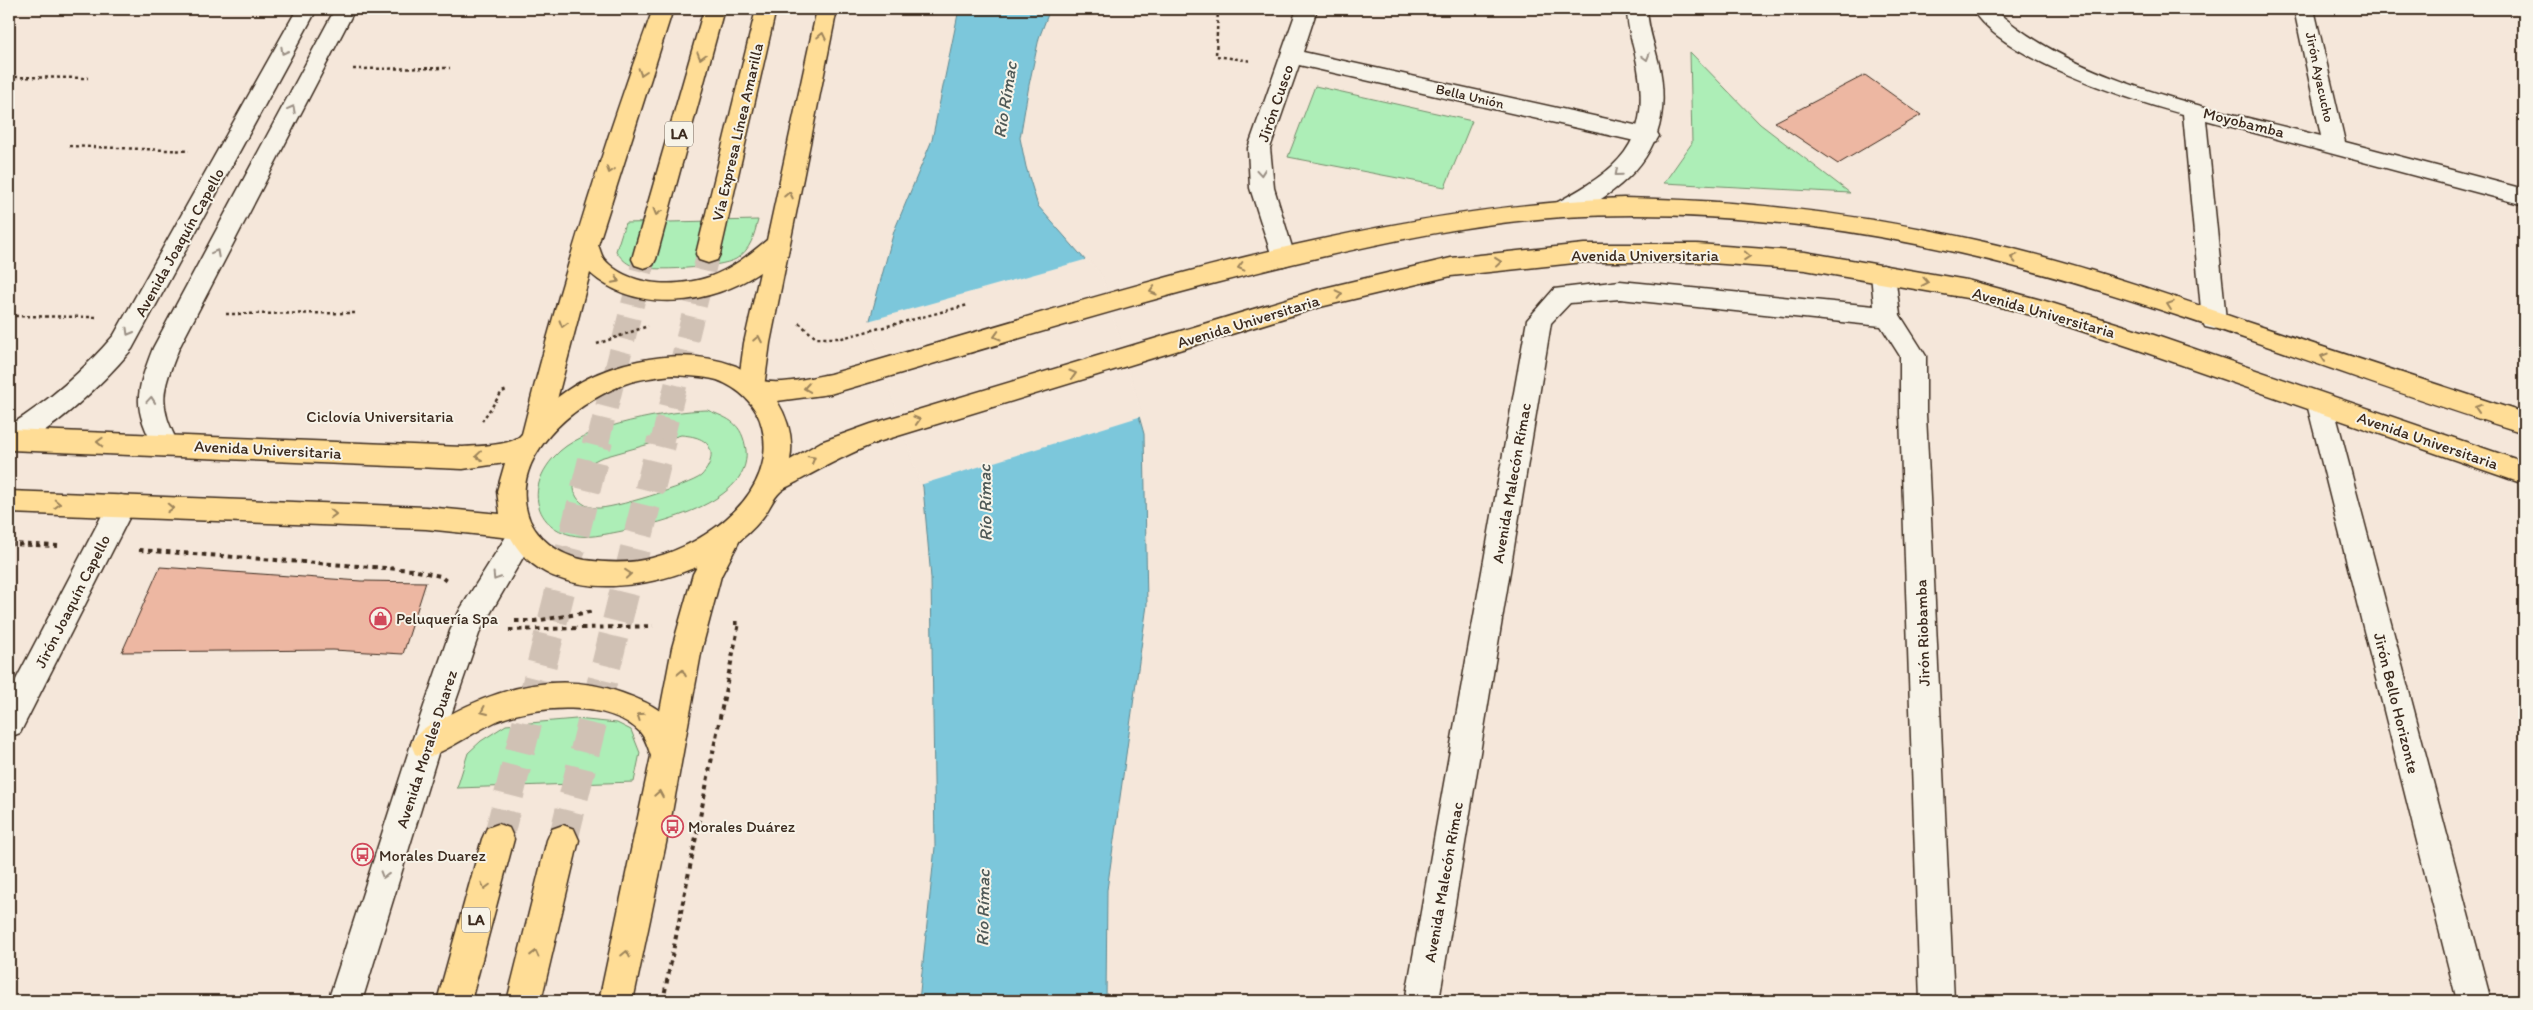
<svg xmlns="http://www.w3.org/2000/svg" width="2533" height="1010" viewBox="0 0 2533 1010" font-family="Itim,sans-serif">
  <style>
    .green { fill: #adeeb7; stroke: #748c6a; fill-rule: evenodd }
    .water { fill: #7bc7db; stroke: #61888f }
    .pier { fill: #f5e7da }
    .building { fill: #edb7a2; stroke: #3b2a1e }
    .lines { fill: none; stroke-linecap: round; stroke-linejoin: round }
    .highway-tunnel-far1 { stroke: #d0c1b4; stroke-width: 23; stroke-dasharray: 23 12; stroke-linecap: butt }
    .highway-tunnel { stroke: #d0c1b4; stroke-width: 30; stroke-dasharray: 30 15; stroke-linecap: butt }
    .street-casing { stroke: #3b2a1e; stroke-width: 3 }
    .secondary-casing { stroke: #3b2a1e; stroke-width: 3 }
    .primary-casing { stroke: #3b2a1e; stroke-width: 3 }
    .highway-casing { stroke: #3b2a1e; stroke-width: 3 }
    .path-far1 { stroke: #3b2a1e; stroke-width: 2.5; stroke-dasharray: 3 3; stroke-linecap: butt }
    .path { stroke: #3b2a1e; stroke-width: 4; stroke-dasharray: 4.5 4.5; stroke-linecap: butt }
    .street { fill: #f7f3e8; fill-rule: evenodd }
    .secondary { fill: #f7f3e8; fill-rule: evenodd }
    .primary { fill: #ffdd96; fill-rule: evenodd }
    .highway { fill: #ffdd96; fill-rule: evenodd }
    .oneway { stroke: #9d845a }
    .oneway2 { stroke: #998e83 }
    .labels { text-anchor: middle; stroke-width: 4; stroke-linejoin: round; paint-order: stroke }
    .far-street-label { font-size: 14px; fill: #3b2a1e; stroke: #f7f3e8 }
    .shield { fill: #f7f3e8; stroke: #73665b; stroke-width: 1 }
    .shield-label { font-size: 15px; font-weight: bold; fill: #3b2a1e }
    .street-label { font-size: 16px; fill: #3b2a1e; stroke: #f7f3e8 }
    .poi-label { font-size: 16px; fill: #3b2a1e; stroke: #f7f3e8; text-anchor: start }
    .water-label { font-size: 18px; font-style: italic; fill: #4e5957; stroke: #f7f3e8 }
  </style>
  <rect width="100%" height="100%" fill="#f5e7da"/>
  <filter id="ink" filterUnits="userSpaceOnUse"><feTurbulence type="fractalNoise" baseFrequency=".02" numOctaves="2"/><feDisplacementMap in="SourceGraphic" scale="10" xChannelSelector="R" yChannelSelector="G"/><feConvolveMatrix kernelMatrix="1 2 1 2 8 2 1 2 1" color-interpolation-filters="sRGB"/></filter>
  <g filter="url(#ink)">
    <g class="green">
      <polygon points="1690,52 1760,124 1850,193 1664,183 1692,143"/>
      <polygon points="1315,86 1472,121 1445,187 1288,157"/>
      <path d="M758 220C754 235 751 250 736 259 720 268 651 272 633 266 625 263 620 257 616 251L625 223Z"/>
      <path d="M707 410C730 419 742 423 746 450 752 507 641 528 601 535 541 546 515 492 560 451 589 425 668 411 707 410ZM681 435C693 436 708 438 711 452 712 461 707 470 701 476 690 485 610 510 596 508 575 506 567 486 581 470 586 465 594 461 600 458Z"/>
      <polygon points="576,719 617,723 631,730 640,753 634,782 457,788 468,753 481,741 506,725"/>
    </g>
    <polygon class="water" points="959,9 1050,9 1039,38 1029,85 1020,138 1026,167 1038,206 1100,277 1144,434 1147,605 1107,890 1106,1001 919,1001 935,847 931,578 923,487 870,320 894,231 932,140"/>
    <polygon class="pier" points="1088,259 1102,276 1142,416 920,485 868,321"/>
    <g class="building">
      <polygon points="1865,75 1921,115 1838,164 1775,122"/>
      <polygon points="160,567 361,581 426,582 403,654 333,650 122,652"/>
    </g>
    <g class="lines">
      <g class="highway-tunnel-far1">
        <polyline points="598,441 644,259"/>
        <polyline points="662,441 708,254"/>
      </g>
      <g class="highway-tunnel">
        <polyline points="498,839 598,440"/>
        <polyline points="563,840 662,440"/>
      </g>
      <defs>
        <g id="street">
          <polygon points="1297,9 1317,9 1303,52 1648,128 1656,131 1659,136 1656,141 1648,144 1299,65 1270,148 1274,188 1295,257 1292,263 1283,266 1274,263 1250,188 1248,148"/>
          <path d="M1972 9H1994C2078 85 2214 108 2321 136L2294 9H2314L2345 142 2524 189V205L2206 120 2226 320 2223 327 2214 329 2205 327 2202 320 2183 114C2130 100 2000 58 1972 9Z"/>
          <polygon points="1883,265 1892,268 1895,274 1900,315 1926,356 1926,414 1954,1001 1920,1001 1900,414 1900,356 1881,326 1620,299 1570,303 1551,323 1439,1001 1405,1001 1527,320 1554,289 1620,281 1874,306 1871,274 1874,268"/>
          <polygon points="2320,394 2329,397 2333,404 2491,1001 2457,1001 2307,404 2311,397"/>
          <polygon points="121,495 131,498 135,506 20,733 9,737 9,693 111,498"/>
        </g>
        <g id="secondary">
          <path d="M297 9H317L132 349C106 380 48 438 9 449V426C49 401 83 371 114 335Z"/>
          <path d="M335 9H355L179 348C162 391 157 403 179 445L175 452 166 456 157 452C132 407 135 395 153 348Z"/>
          <path d="M1627 9H1647C1648 30 1656 49 1660 69 1670 125 1652 165 1604 197 1590 206 1573 220 1556 215L1552 209 1556 203C1617 170 1651 145 1638 69 1635 49 1627 30 1627 9Z"/>
          <polygon points="522,523 532,527 536,535 480,631 441,744 362,1001 328,1001 411,744 450,631 461,608 512,527"/>
        </g>
        <path id="primary" d="M1623 198C1744 200 1862 214 1980 241 2070 261 2157 291 2244 321 2337 352 2431 382 2524 413V433C2323 372 2128 286 1921 245 1803 221 1683 210 1563 217 1481 222 1400 239 1321 257 1155 295 993 347 830 394L777 401C788 419 794 439 790 460L821 442 871 424 1320 289 1451 258 1584 244H1697L1805 252 1967 280 2045 301 2148 333 2524 462V484L2130 347 2042 318 1967 298 1805 270 1697 262H1584L1451 276 1320 307 878 442C850 453 825 466 800 480 794 484 785 487 780 492 773 498 769 510 763 517 753 530 740 541 727 550 671 589 550 611 511 538L426 529 9 513V491L426 507 500 514 497 491 505 463 463 469 9 450V429L463 447C477 446 508 446 519 437 527 430 536 417 544 409 570 384 604 368 638 361 671 354 704 354 736 366 744 370 754 379 762 381 783 385 809 378 830 374 1090 301 1351 209 1623 198ZM672 375C687 376 703 376 717 380 739 388 757 405 762 427 779 492 707 544 652 558 630 564 607 563 585 560 560 556 533 537 527 512 512 455 573 405 620 386 636 379 655 377 672 375Z"/>
        <g id="highway">
          <path d="M653 9H673L598 245C600 249 601 255 604 259 628 287 676 288 709 277 731 269 749 255 767 240L817 9H837L770 343 764 387 760 394 751 397 742 394 738 387 744 343 760 272C711 305 637 315 590 273L548 434 544 441 535 444 526 441 522 434C558 290 602 148 653 9Z"/>
          <polygon points="704,9 724,9 656,259 653,265 644,268 635,265 632,259"/>
          <polygon points="756,9 776,9 720,254 717,260 708,263 699,260 696,254"/>
          <path d="M729 522 739 526 743 534 721 576 702 648 669 829 633 1001H599L651 756C648 748 646 739 640 732 609 700 535 705 497 721 473 732 451 749 426 758L415 754 411 744C418 729 434 722 449 715 503 686 563 671 622 693 636 698 649 703 660 711L672 648 693 574 719 526Z"/>
          <polygon points="498,824 509,828 514,839 471,1001 437,1001 482,839 487,828"/>
          <polygon points="563,825 574,829 579,840 541,1001 507,1001 547,840 552,829"/>
        </g>
      </defs>
      <use href="#street" class="street-casing"/>
      <use href="#secondary" class="secondary-casing"/>
      <use href="#primary" class="primary-casing"/>
      <use href="#highway" class="highway-casing"/>
      <g class="path-far1">
        <polyline points="1218,9 1216,56 1252,61"/>
        <polyline points="353,69 450,68"/>
        <polyline points="9,77 88,78"/>
        <polyline points="69,146 189,151"/>
        <polyline points="226,314 357,313"/>
        <polyline points="9,316 96,317"/>
        <polyline points="799,323 816,338 842,338 968,305"/>
        <polyline points="597,344 648,326"/>
        <polyline points="482,421 502,392 507,390"/>
      </g>
      <g class="path">
        <polyline points="9,544 58,546"/>
        <polyline points="139,550 413,570 440,576 449,583"/>
        <polyline points="515,621 535,621 595,611"/>
        <polyline points="509,630 653,626"/>
        <polyline points="663,1001 739,623 734,623"/>
      </g>
      <use href="#street" class="street"/>
      <use href="#secondary" class="secondary"/>
      <use href="#primary" class="primary"/>
      <use href="#highway" class="highway"/>
    </g>
    <defs><path id="oneway-chevron" d="M-2-3.5L2.5 0L-2 3.5" fill="none" stroke-width="1.6" stroke-linecap="round" stroke-linejoin="round" transform="scale(1.25)"/></defs>
    <g class="oneway">
      <use href="#oneway-chevron" transform="translate(822 36) rotate(-78)"/>
      <use href="#oneway-chevron" transform="translate(701 56) rotate(106)"/>
      <use href="#oneway-chevron" transform="translate(642 72) rotate(108)"/>
      <use href="#oneway-chevron" transform="translate(610 170) rotate(108)"/>
      <use href="#oneway-chevron" transform="translate(789 195) rotate(-78)"/>
      <use href="#oneway-chevron" transform="translate(657 212) rotate(106)"/>
      <use href="#oneway-chevron" transform="translate(1747 256) rotate(4)"/>
      <use href="#oneway-chevron" transform="translate(2014 258) rotate(-167)"/>
      <use href="#oneway-chevron" transform="translate(1498 262) rotate(-6)"/>
      <use href="#oneway-chevron" transform="translate(1241 267) rotate(166)"/>
      <use href="#oneway-chevron" transform="translate(616 280) rotate(27)"/>
      <use href="#oneway-chevron" transform="translate(1925 282) rotate(11)"/>
      <use href="#oneway-chevron" transform="translate(1153 291) rotate(164)"/>
      <use href="#oneway-chevron" transform="translate(1339 294) rotate(-13)"/>
      <use href="#oneway-chevron" transform="translate(2170 305) rotate(-161)"/>
      <use href="#oneway-chevron" transform="translate(563 324) rotate(106)"/>
      <use href="#oneway-chevron" transform="translate(997 336) rotate(164)"/>
      <use href="#oneway-chevron" transform="translate(758 339) rotate(-79)"/>
      <use href="#oneway-chevron" transform="translate(2324 357) rotate(-162)"/>
      <use href="#oneway-chevron" transform="translate(1073 374) rotate(-17)"/>
      <use href="#oneway-chevron" transform="translate(807 388) rotate(171)"/>
      <use href="#oneway-chevron" transform="translate(2478 408) rotate(-162)"/>
      <use href="#oneway-chevron" transform="translate(917 420) rotate(-17)"/>
      <use href="#oneway-chevron" transform="translate(100 442) rotate(-178)"/>
      <use href="#oneway-chevron" transform="translate(479 456) rotate(174)"/>
      <use href="#oneway-chevron" transform="translate(812 459) rotate(-29)"/>
      <use href="#oneway-chevron" transform="translate(57 504) rotate(2)"/>
      <use href="#oneway-chevron" transform="translate(170 508) rotate(2)"/>
      <use href="#oneway-chevron" transform="translate(333 514) rotate(2)"/>
      <use href="#oneway-chevron" transform="translate(628 574) rotate(-5)"/>
      <use href="#oneway-chevron" transform="translate(682 673) rotate(-79)"/>
      <use href="#oneway-chevron" transform="translate(484 711) rotate(156)"/>
      <use href="#oneway-chevron" transform="translate(640 716) rotate(-146)"/>
      <use href="#oneway-chevron" transform="translate(659 794) rotate(-80)"/>
      <use href="#oneway-chevron" transform="translate(485 886) rotate(105)"/>
      <use href="#oneway-chevron" transform="translate(535 954) rotate(-76)"/>
      <use href="#oneway-chevron" transform="translate(626 954) rotate(-78)"/>
    </g>
    <g class="oneway2">
      <use href="#oneway-chevron" transform="translate(284 51) rotate(119)"/>
      <use href="#oneway-chevron" transform="translate(1646 57) rotate(74)"/>
      <use href="#oneway-chevron" transform="translate(292 109) rotate(-62)"/>
      <use href="#oneway-chevron" transform="translate(1261 172) rotate(85)"/>
      <use href="#oneway-chevron" transform="translate(1618 173) rotate(139)"/>
      <use href="#oneway-chevron" transform="translate(216 253) rotate(-62)"/>
      <use href="#oneway-chevron" transform="translate(129 332) rotate(120)"/>
      <use href="#oneway-chevron" transform="translate(151 400) rotate(-85)"/>
      <use href="#oneway-chevron" transform="translate(496 577) rotate(122)"/>
      <use href="#oneway-chevron" transform="translate(384 875) rotate(107)"/>
    </g>
  </g>
  <defs>
    <symbol id="shop-ring" viewBox="-11 -11 22 22"><circle r="9.5" fill="#f7f3e8" stroke="#d1495b" stroke-width="1.5"/><path d="M-5-2.5h2.3a2.7 3.5 0 0 1 5.4 0H5L5.5 6h-11ZM-1.5-2.5h3a1.5 2.3 0 0 0-3 0Z" fill="#d1495b"/></symbol>
    <symbol id="bus-ring" viewBox="-11 -11 22 22"><circle r="9.5" fill="#f7f3e8" stroke="#d1495b" stroke-width="1.5"/><path d="M-5-6H5V4H4V6H2V4H-2V6H-4V4H-5ZM-3.5-4V0h7V-4ZM-3.5 1.2v1.5H-2V1.2ZM2 1.2v1.5H3.5V1.2Z" fill="#d1495b"/></symbol>
  </defs>
  <g fill-rule="evenodd">
    <use href="#shop-ring" x="368" y="606" width="25" height="25"/>
    <use href="#bus-ring" x="660" y="814" width="25" height="25"/>
    <use href="#bus-ring" x="350" y="842" width="25" height="25"/>
  </g>
  <g class="labels">
    <g class="far-street-label">
      <text transform="translate(2320 77) rotate(78)" y="5">Jirón Ayacucho</text>
      <text transform="translate(1470 96) rotate(13)" y="5">Bella Unión</text>
    </g>
    <g class="shield">
      <rect x="665" y="121.5" width="28" height="25" rx="4"/>
      <rect x="462" y="907.5" width="28" height="25" rx="4"/>
    </g>
    <g class="shield-label">
      <text x="679" y="139">LA</text>
      <text x="476" y="925">LA</text>
    </g>
    <g class="street-label">
      <text transform="translate(1275 103) rotate(-71)" y="6">Jirón Cusco</text>
      <text transform="translate(2244 122) rotate(14)" y="6">Moyobamba</text>
      <text transform="translate(737 132) rotate(-77)" y="6">Vía Expresa Línea Amarilla</text>
      <text transform="translate(179 242) rotate(-61)" y="6">Avenida Joaquín Capello</text>
      <text x="1645" y="261">Avenida Universitaria</text>
      <text transform="translate(2044 312) rotate(16)" y="6">Avenida Universitaria</text>
      <text transform="translate(1248 321) rotate(-17)" y="6">Avenida Universitaria</text>
      <text x="380" y="422">Ciclovía Universitaria</text>
      <text transform="translate(2428 440) rotate(19)" y="6">Avenida Universitaria</text>
      <text transform="translate(268 449) rotate(3)" y="6">Avenida Universitaria</text>
      <text transform="translate(1511 483) rotate(-80)" y="6">Avenida Malecón Rímac</text>
      <text transform="translate(72 601) rotate(-63)" y="6">Jirón Joaquín Capello</text>
      <text transform="translate(1922 633) rotate(-92)" y="6">Jirón Riobamba</text>
      <text transform="translate(2397 703) rotate(76)" y="6">Jirón Bello Horizonte</text>
      <text transform="translate(426 749) rotate(-72)" y="6">Avenida Morales Duarez</text>
      <text transform="translate(1443 882) rotate(-80)" y="6">Avenida Malecón Rímac</text>
    </g>
    <g class="poi-label">
      <text x="396" y="624">Peluquería Spa</text>
      <text x="688" y="832">Morales Duárez</text>
      <text x="379" y="861">Morales Duarez</text>
    </g>
    <g class="water-label">
      <text transform="translate(1005 100) rotate(-81)" y="6">Río Rímac</text>
      <text transform="translate(985 503) rotate(-91)" y="6">Río Rímac</text>
      <text transform="translate(983 908) rotate(-89)" y="6">Río Rímac</text>
    </g>
  </g>
  <rect width="2533" height="1010" fill="none" stroke="#f7f3e8" stroke-width="30"/>
  <rect x="15" y="15" width="2503" height="980" fill="none" stroke="#3b2a1e" stroke-width="2" filter="url(#ink)"/>
</svg>
